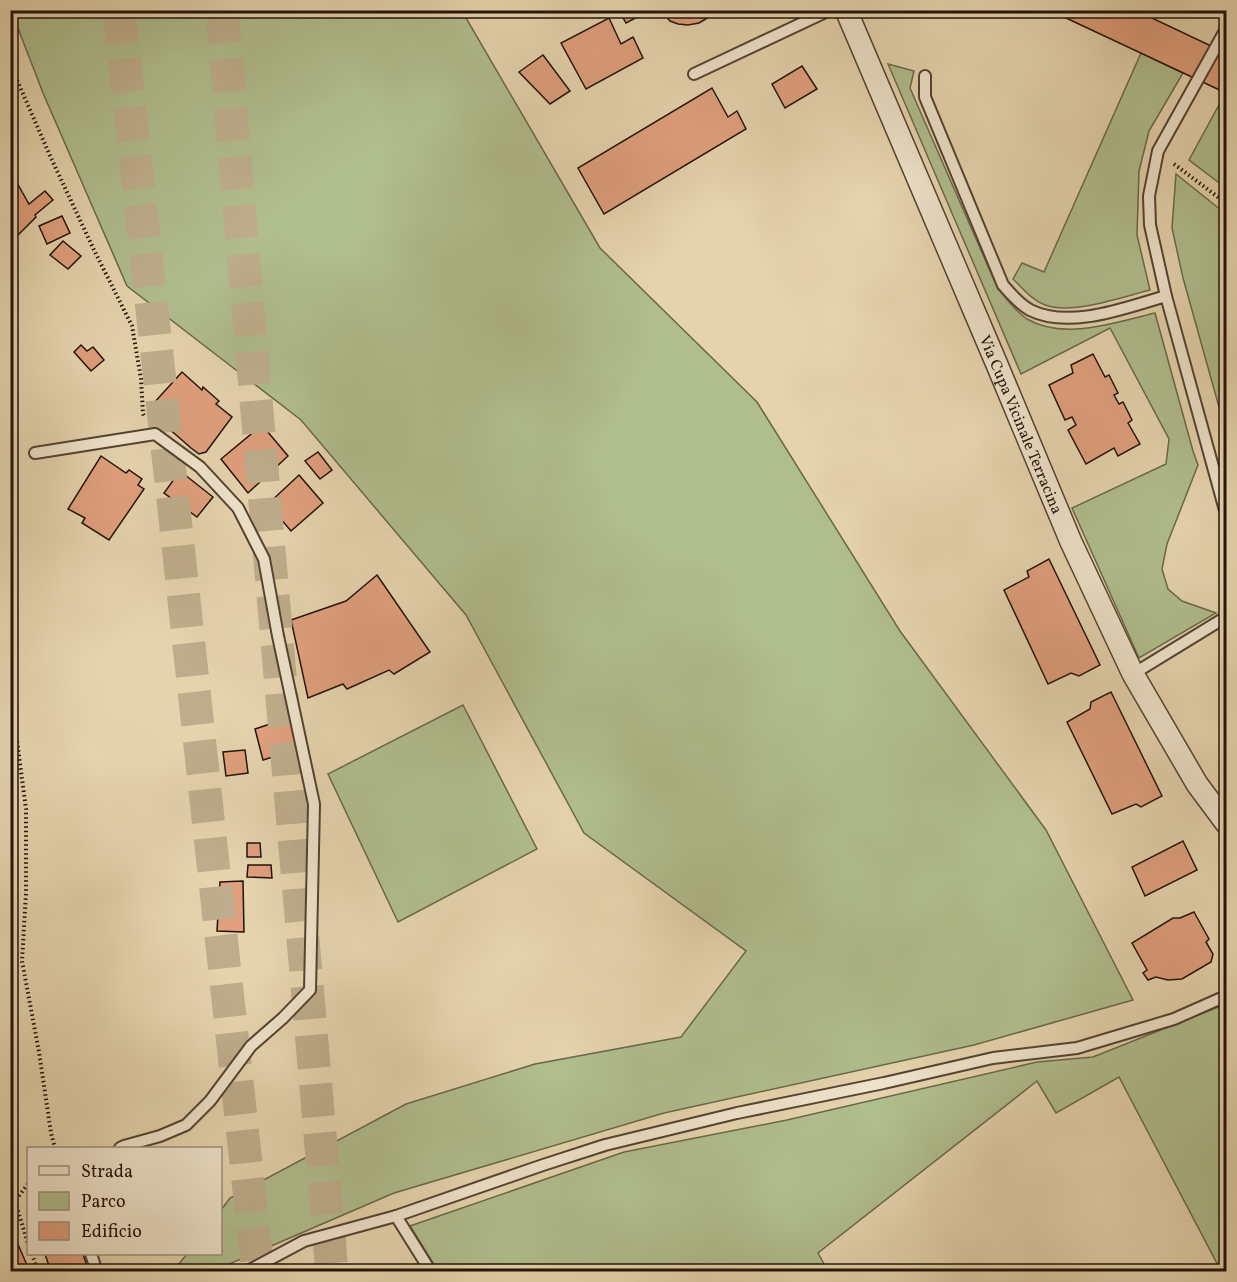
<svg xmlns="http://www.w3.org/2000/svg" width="1237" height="1282" viewBox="0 0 1237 1282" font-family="Vollkorn,serif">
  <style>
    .green { fill: #b0bd8d; stroke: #69684b; stroke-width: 1.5 }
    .building { fill: #e09f7d; stroke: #221309; stroke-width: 1.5 }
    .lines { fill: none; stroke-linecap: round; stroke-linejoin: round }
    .motorway-tunnel { stroke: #bead8c; stroke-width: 33; stroke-dasharray: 33 16; stroke-linecap: butt }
    .service-casing { stroke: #534332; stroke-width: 14 }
    .minor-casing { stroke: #534332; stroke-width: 24 }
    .path { stroke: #221309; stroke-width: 4; stroke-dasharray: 1.5 3; stroke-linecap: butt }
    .service { stroke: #eee2ca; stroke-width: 10 }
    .minor { stroke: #eee2ca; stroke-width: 21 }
    .labels { text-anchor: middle; stroke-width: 6; stroke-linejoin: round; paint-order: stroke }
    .street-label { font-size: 16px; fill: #221309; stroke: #eee2ca }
  </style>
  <rect width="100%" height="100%" fill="#e5d3ad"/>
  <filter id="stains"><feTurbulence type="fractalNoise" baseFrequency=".00333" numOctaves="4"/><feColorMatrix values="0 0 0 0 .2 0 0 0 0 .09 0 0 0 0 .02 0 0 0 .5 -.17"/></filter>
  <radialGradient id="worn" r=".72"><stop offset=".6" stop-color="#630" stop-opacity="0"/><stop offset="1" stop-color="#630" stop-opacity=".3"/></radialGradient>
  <g class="green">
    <polygon points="11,10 462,11 600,248 757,402 900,631 1046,830 1133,1000 974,1045 664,1113 394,1193 213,1271 173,1271 187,1254 220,1254 221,1210 230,1198 406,1104 535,1064 681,1037 746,951 584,833 466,615 301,420 127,286 43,93"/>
    <path d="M1141 53 1183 73 1149 131 1139 171 1137 235 1150 290C1122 297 1072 315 1045 305 1032 300 1023 289 1013 279L1022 263 1044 272Z"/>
    <path d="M888 64 914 71 910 88 920 111 998 289C1007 299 1015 311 1027 319 1065 341 1116 322 1155 313L1193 451 1198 465 1167 544 1162 569 1168 589 1182 601 1216 613 1139 658 1072 508 1166 464 1169 439 1110 328 1021 374Z"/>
    <polygon points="1226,92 1226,188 1189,160"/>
    <polygon points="1176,174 1226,214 1226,432 1183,278 1172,228"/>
    <polygon points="463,705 537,849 398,922 328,774"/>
    <polygon points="1226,1004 1226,1271 1221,1271 1119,1077 1056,1113 1037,1081 818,1253 828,1271 438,1271 410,1226 624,1152 787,1120 1037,1062 1093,1057"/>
  </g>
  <g class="building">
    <polygon points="615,10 642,10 643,14 626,23 621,14 618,15"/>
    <polygon points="655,10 719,10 719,11 699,23 688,25 678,24 670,21 665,15 658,15"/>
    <polygon points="1049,10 1135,10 1226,53 1226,93"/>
    <polygon points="609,18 621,44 633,37 643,58 586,89 561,43"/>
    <polygon points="543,55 570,91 550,104 519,72"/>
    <polygon points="802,66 817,89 785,108 772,84"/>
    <polygon points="712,88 728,117 737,111 746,129 604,214 578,168"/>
    <polygon points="12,174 29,204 45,191 53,200 35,215 36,217 10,243 10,175"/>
    <polygon points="62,216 70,233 47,244 39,226"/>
    <polygon points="63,241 81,256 68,269 50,255"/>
    <polygon points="81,345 87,351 93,347 104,360 91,371 74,352"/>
    <polygon points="1093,354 1105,377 1109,375 1118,393 1114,395 1119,404 1123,402 1132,420 1128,423 1140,444 1118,456 1114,448 1086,464 1068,430 1076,425 1072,417 1065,420 1049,385 1073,373 1071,365"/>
    <polygon points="182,372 202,390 203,387 219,401 216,404 232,417 206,452 199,454 191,448 159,420 152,411 152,405"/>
    <polygon points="262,425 288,456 248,493 221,459"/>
    <polygon points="318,452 332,470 320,479 305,461"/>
    <polygon points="101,456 126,473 129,470 142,479 138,485 144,489 109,540 82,523 85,518 68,509"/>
    <polygon points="180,471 213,497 197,517 164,493"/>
    <polygon points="299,475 323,503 291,531 268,504"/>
    <polygon points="1049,559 1100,665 1079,676 1071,673 1048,684 1004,590 1029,577 1027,571"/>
    <polygon points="377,575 430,652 394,674 389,670 347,689 343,684 308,698 291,620 346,601"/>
    <polygon points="1111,692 1162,796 1141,807 1136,804 1112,814 1067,722 1090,709 1091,702"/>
    <polygon points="289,698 299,749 263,760 255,729 276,722 273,703"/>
    <polygon points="245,750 248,773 226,776 223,752"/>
    <polygon points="1183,841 1197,870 1145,896 1132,867"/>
    <polygon points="247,843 260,843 261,857 247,857"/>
    <polygon points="248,865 271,865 272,878 247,877"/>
    <polygon points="243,881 244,932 217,931 220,882"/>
    <polygon points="1194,912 1209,939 1206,942 1213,954 1211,962 1182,979 1168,980 1156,977 1148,980 1143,973 1147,970 1132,943 1173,918 1180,918"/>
    <polygon points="10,1226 30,1272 10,1272"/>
    <polygon points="45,1254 83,1254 89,1272 51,1272"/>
  </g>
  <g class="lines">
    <g class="motorway-tunnel">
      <polyline points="119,10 258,1272"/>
      <polyline points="222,10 332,1272"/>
    </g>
    <defs>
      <g id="service">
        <polyline points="1226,29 1158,151 1149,196 1150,225 1166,296 1226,514"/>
        <polyline points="694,74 830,10"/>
        <path d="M925 76V97L1003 285C1011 294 1019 304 1030 310 1070 330 1127 307 1166 296"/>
        <polyline points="35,453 155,434 200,467 238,508 264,559 278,636 314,804 310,990 283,1018 251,1046 210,1101 186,1125 160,1136 124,1146 120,1148"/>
        <polyline points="1133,674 1226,617"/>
        <polyline points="396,1216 431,1272"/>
        <polyline points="91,1254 97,1272"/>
        <polyline points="246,1272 304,1241 396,1216 543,1165 605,1145 737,1113 884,1083 993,1058 1077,1048 1174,1019 1226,996"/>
      </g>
      <g id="minor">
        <path id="s1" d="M846 10 998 367 1071 542 1133 674 1197 784 1226 823"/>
      </g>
    </defs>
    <use href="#service" class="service-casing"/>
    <use href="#minor" class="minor-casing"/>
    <g class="path">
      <polyline points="10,64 51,158 94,250 132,326 141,379 143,414 145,418"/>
      <polyline points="1174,164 1226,203"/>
      <polyline points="10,730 17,741 26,809 26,893 22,961 39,1052 51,1133 55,1148"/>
      <polyline points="28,1184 15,1201 28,1244"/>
      <polyline points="32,1254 38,1272"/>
    </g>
    <use href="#service" class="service"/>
    <use href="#minor" class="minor"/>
  </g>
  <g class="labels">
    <g class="street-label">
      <text dy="6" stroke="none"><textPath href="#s1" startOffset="450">Via Cupa Vicinale Terracina</textPath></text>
    </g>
  </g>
  <rect width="1237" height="1282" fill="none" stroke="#e5d3ad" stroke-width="36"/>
  <rect x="12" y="12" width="1213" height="1258" fill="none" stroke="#221309" stroke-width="3"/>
  <rect x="18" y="18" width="1201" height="1246" fill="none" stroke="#221309" stroke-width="1.5"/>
  <rect x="27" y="1147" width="195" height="108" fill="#eee2ca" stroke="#9c8f7d" stroke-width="1.5"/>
  <rect x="39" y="1166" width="30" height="9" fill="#eee2ca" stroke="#9c8f7d" stroke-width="1.5"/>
  <text x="81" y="1177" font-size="18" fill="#221309">Strada</text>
  <rect x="39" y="1192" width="30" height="18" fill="#b0bd8d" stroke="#9c8f7d" stroke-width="1.5"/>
  <text x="81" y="1207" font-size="18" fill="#221309">Parco</text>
  <rect x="39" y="1222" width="30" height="18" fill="#e09f7d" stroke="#9c8f7d" stroke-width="1.5"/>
  <text x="81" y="1237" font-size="18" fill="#221309">Edificio</text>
  <rect width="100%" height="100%" filter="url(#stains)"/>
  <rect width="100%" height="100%" fill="url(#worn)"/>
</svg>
